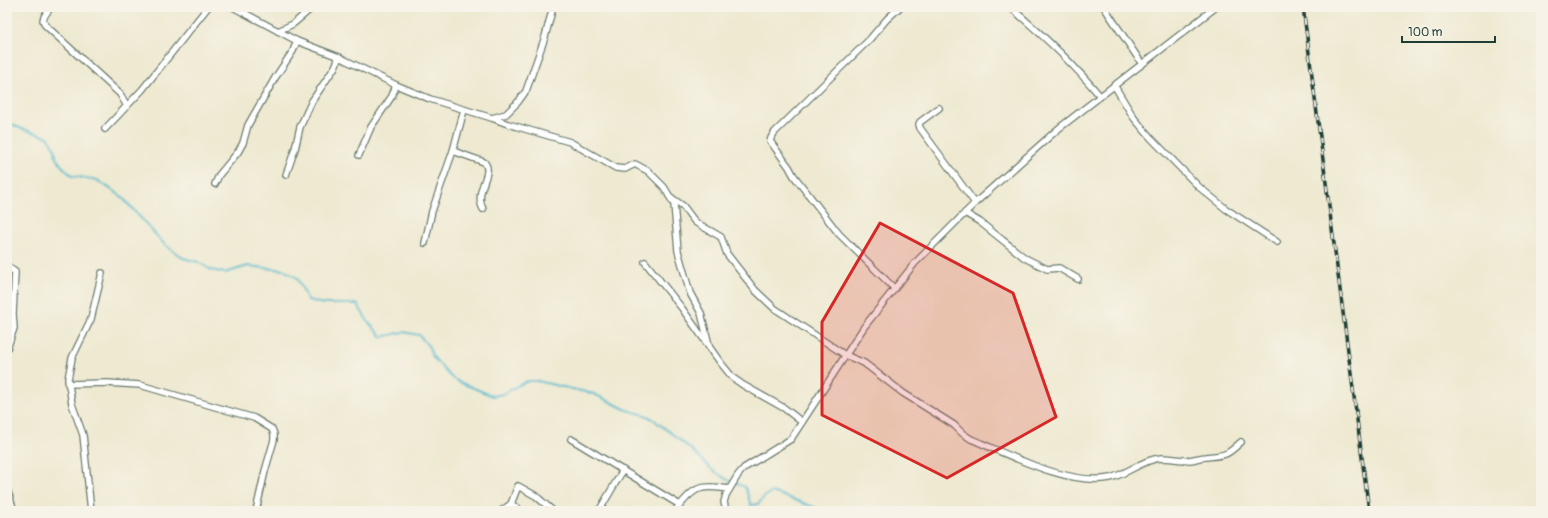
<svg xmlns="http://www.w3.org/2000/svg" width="1548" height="518" viewBox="0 0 1548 518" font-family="Pangolin,sans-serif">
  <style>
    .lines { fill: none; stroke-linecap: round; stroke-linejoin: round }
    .stream { stroke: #4fb8cc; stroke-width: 2 }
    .minor-casing { stroke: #67796b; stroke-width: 8 }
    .minor { stroke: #fff; stroke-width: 5.5 }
    .rail-casing { stroke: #1f3d34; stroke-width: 3.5 }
    .rail { stroke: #f7f3e8; stroke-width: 2; stroke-dasharray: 6; stroke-linecap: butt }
    .marked { fill: #d62828; fill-opacity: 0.2; stroke: #d62828; stroke-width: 3; stroke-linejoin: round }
  </style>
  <rect width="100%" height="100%" fill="#f7f3e8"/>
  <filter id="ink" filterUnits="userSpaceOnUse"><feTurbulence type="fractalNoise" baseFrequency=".025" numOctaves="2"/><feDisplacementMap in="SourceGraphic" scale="8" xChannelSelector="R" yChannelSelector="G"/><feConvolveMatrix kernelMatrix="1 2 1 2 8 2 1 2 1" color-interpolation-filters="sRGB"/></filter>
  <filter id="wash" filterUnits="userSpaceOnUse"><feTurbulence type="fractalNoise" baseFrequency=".012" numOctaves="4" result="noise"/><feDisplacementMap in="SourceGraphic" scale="16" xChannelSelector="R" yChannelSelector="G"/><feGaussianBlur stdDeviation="0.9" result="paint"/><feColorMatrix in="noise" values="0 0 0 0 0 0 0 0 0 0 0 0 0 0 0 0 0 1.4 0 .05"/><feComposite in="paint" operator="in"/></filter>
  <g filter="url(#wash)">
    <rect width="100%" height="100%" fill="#eee9d0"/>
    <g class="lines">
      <polyline class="stream" points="7,121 17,127 48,137 55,149 56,158 62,166 72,176 97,180 121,196 165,245 183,258 198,262 211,270 225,273 248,266 284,270 297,278 308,300 323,304 357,304 369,323 382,337 403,332 419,335 429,347 432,356 451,377 459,382 493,396 503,394 519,385 528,381 537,381 594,394 627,410 645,415 653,419 691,449 711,469 728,480 745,487 751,505 758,504 764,497 772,492 825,511"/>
    </g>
  </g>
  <g filter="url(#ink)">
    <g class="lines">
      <defs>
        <g id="minor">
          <path d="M52 7C47 11 45 14 43 20L45 25 120 94 127 106"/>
          <polyline points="233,7 297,41 339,57 396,85 430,99 492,118 506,114 518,102 526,91 545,37 553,7"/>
          <path d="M1010 7C1043 35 1073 63 1100 96"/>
          <polyline points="1104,7 1142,64"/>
          <polyline points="278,31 293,24 313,7"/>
          <polyline points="1114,85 1134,118 1150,137 1199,187 1226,209 1277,242"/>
          <polyline points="939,108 920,122 919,124 920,128 975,203"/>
          <polyline points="492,118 508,124 570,142 616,168 625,169 635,164 648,171 664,187 674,204 678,251 690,293 701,313 709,345"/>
          <polyline points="105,129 142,90 208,7"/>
          <path d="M453 151 484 162C495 173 473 190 483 209"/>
          <polyline points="359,155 371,127 392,96 396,85"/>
          <polyline points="286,175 295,149 300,127 312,101 335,67 339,57"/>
          <polyline points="215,184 219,175 238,152 243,143 248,125 275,78 293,51 297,41"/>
          <path d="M669 196 683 206 695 222 721 237 727 254 755 290 774 308 845 355 864 363 903 393 954 425 962 433 971 439C1010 455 1068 486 1110 478 1128 474 1143 459 1161 458 1170 458 1179 460 1188 460 1194 460 1200 457 1206 457 1226 455 1226 456 1241 442"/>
          <polyline points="965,213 980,222 1025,258 1047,269 1059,268 1078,279"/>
          <polyline points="425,243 432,211 453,151 464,110"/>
          <polyline points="645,262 681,307 720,362 733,378 743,385 784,408 802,422"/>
          <polyline points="7,266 15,272 13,314 14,328 7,349"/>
          <polyline points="894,288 839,234 794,176 789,167 770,141 771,138 775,132 869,40 887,19 900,7"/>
          <polyline points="68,384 107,383 140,385 254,418 272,429 274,434 274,440 265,471 256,511"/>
          <polyline points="571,439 680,505"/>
          <polyline points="7,489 14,511"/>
          <polyline points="511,504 522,511"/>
          <polyline points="91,511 83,435 72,404 68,379 72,358 91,319 102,273"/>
          <polyline points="501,511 511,504 518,486 536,496 553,511"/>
          <polyline points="599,511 623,470"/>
          <path d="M675 511C695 487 698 484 729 489"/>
          <polyline points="726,511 724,502 726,495 738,475 744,468 791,439 864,327 915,263 975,203 1058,129 1216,7"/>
        </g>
      </defs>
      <use href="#minor" class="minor-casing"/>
      <use href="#minor" class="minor"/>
      <defs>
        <polyline id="rail" points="1303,7 1369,511"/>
      </defs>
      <use href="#rail" class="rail-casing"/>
      <use href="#rail" class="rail"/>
    </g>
  </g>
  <path class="marked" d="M880 223 1013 293 1056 417 947 478 822 415V322Z"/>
  <rect width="1548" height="518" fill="none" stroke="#f7f3e8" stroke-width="24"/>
  <path d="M1402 36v6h93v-6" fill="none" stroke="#1f3d34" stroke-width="2"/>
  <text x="1408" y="36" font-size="12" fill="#1f3d34" stroke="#f7f3e8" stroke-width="3" paint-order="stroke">100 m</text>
</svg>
